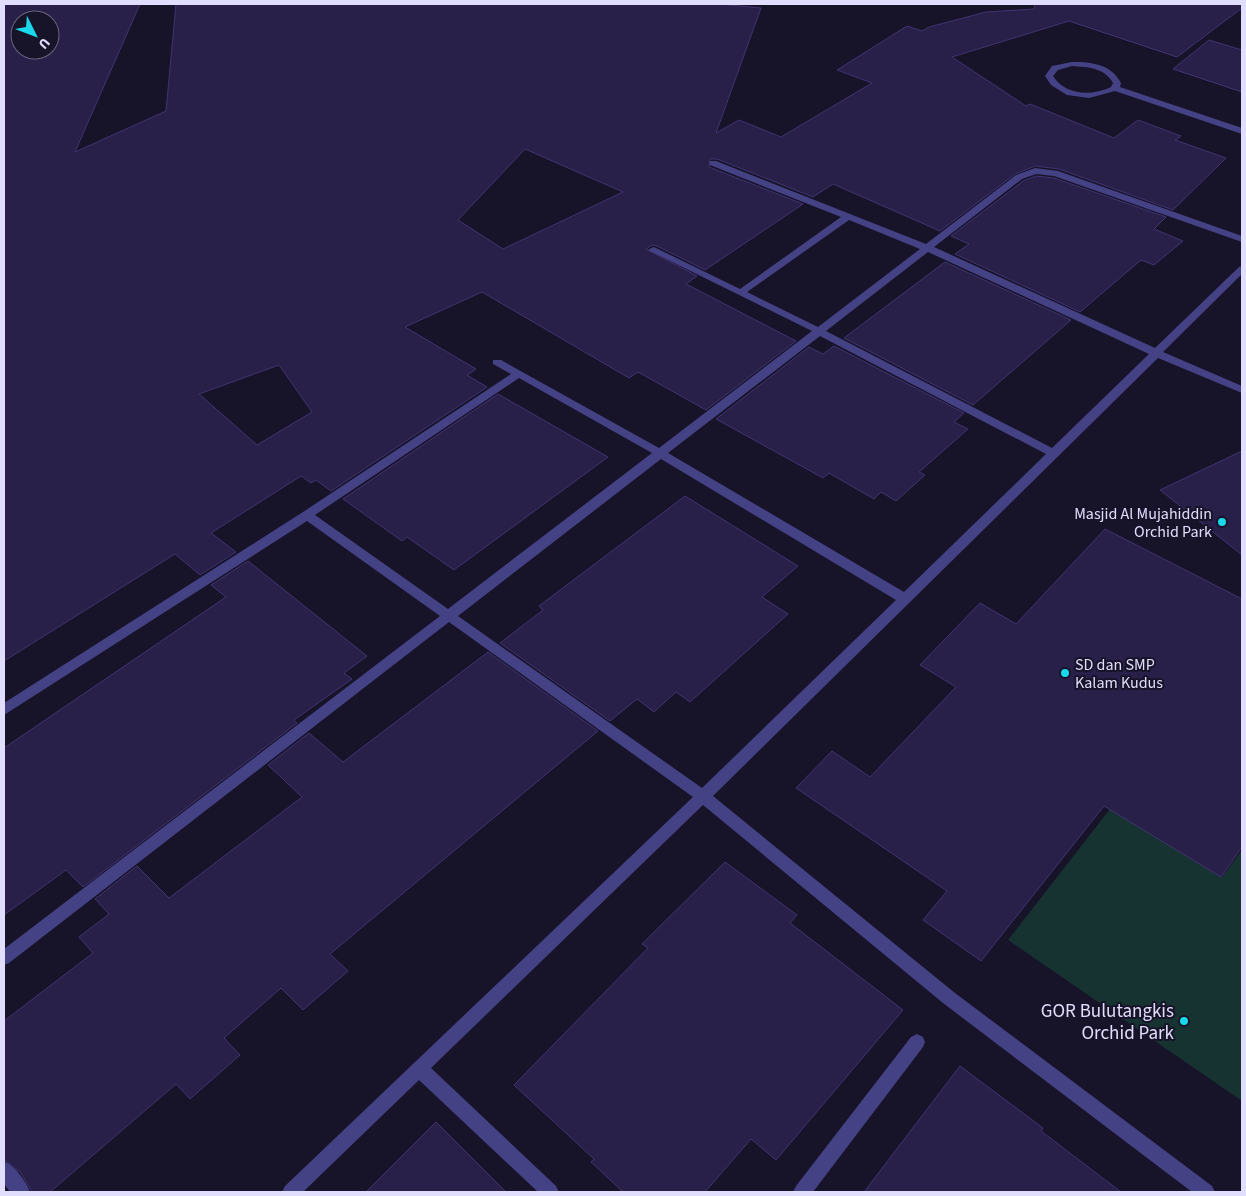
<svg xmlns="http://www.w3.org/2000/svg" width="1246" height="1196" viewBox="0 0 1246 1196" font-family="'Source Sans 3',sans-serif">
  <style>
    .green { fill: #163231 }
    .building { fill: #282048; stroke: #403472; fill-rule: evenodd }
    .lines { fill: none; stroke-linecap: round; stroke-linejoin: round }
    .minor { fill: #444284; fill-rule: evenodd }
    .poi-dot { fill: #19d8ec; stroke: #171329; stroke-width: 2 }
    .labels { text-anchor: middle; stroke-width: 4; stroke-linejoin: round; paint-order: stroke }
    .poi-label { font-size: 16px; fill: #e1ddfc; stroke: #171329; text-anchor: end }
    .near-poi-label { font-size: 19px; fill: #e1ddfc; stroke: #171329; text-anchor: end }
  </style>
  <rect width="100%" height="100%" fill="#171329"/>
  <polygon class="green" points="1110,809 1222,877 1242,850 1242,1101 1008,940"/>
  <g class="building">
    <path d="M4 4H140L75 152 166 111 176 4H720L761 8 716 133 739 120 781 137 872 83 837 70 907 26 922 31 929 27 986 12 1034 9 1035 4H1242V8L1177 57 1069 21 952 57 1026 106 1030 104 1114 138 1138 120 1181 136 1175 140 1226 158 1173 210 1059 169 1035 166 1015 174 940 231 833 184 813 197 717 159H710L709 167 803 204 705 270 657 246 652 245 646 249 697 276 686 284 796 341 706 410 638 372 629 378 482 292 405 327 476 369 467 375 487 387 331 491 316 480 311 483 301 476 211 533 236 552 200 575 175 554 4 661ZM20 20H50V50H20ZM525 149 623 192 503 249 458 220ZM279 365 312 412 257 445 199 394Z"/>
    <polygon points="1209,40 1242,50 1242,92 1173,69"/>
    <polygon points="1036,176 1054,178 1166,217 1154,229 1183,241 1154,265 1141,260 1080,312 955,254 969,244 951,236 1023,181"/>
    <polygon points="945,262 1071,320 973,405 844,338"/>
    <polygon points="834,346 964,413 954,422 968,429 919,472 925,475 896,501 881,492 874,499 829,473 823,478 716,419 809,347 823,354"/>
    <polygon points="498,394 608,457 454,570 407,537 402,541 343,499"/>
    <polygon points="1242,451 1242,555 1160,490"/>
    <polygon points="685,496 798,566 762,597 788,614 690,702 676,692 654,712 637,699 610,721 500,643 543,610 539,606"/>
    <polygon points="1105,529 1242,599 1242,847 1221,877 1104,806 981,961 923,920 947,891 796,788 832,751 870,777 956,687 920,665 980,603 1016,624"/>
    <polygon points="248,561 367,656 344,673 352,679 294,720 297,723 83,887 66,870 4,915 4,748 226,597 211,585"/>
    <polygon points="488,652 598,731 330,954 348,971 303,1010 281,988 224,1038 240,1055 190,1099 176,1084 50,1192 32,1192 21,1173 4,1159 4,1021 93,953 79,937 109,914 95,899 137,866 169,898 302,797 268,765 309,733 343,762"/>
    <polygon points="725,862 797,915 790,923 903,1010 776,1160 751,1139 705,1192 623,1192 591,1162 594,1159 514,1085 648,948 642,944"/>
    <polygon points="960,1066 1043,1128 1041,1131 1121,1192 864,1192"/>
    <polygon points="436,1122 506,1192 366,1192"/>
  </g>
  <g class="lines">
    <g class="minor">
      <path d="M1072 62C1092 62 1111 64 1121 83L1120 87 1242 128V134L1115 91 1089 98 1067 95 1051 85 1045 76 1052 66ZM1072 66C1088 67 1105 68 1113 83L1111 87C1092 96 1066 96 1053 76L1058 70Z"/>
      <path d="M710 161H716L926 244 1016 175 1035 168 1058 171 1242 236V242L1054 176 1036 174 1022 179 934 247 1155 348 1239 267 1242 266V274L1163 352 1242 386V393L1158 358 713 796 955 993 1212 1186 1215 1192H1192L943 1003 703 805 431 1068 556 1186 559 1192H538L419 1080 303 1192H282L285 1186 693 797 449 622 9 963 4 965V949L440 616 307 521 4 715V703L303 512 511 374 493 364V360H501L659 448 812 331 648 250 653 247 656 248 740 289 841 217 710 165ZM849 220 920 249 818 327 747 292ZM928 252 1149 354 1052 448 826 331ZM820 336 1046 454 904 592 668 453ZM519 378 652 453 448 609 315 515ZM661 459 896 600 702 788 458 616Z"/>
      <polygon points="917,1034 923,1037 925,1042 923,1047 813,1192 793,1192 796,1186 911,1037"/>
      <path d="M4 1161C15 1166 26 1181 30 1192H10L4 1184Z"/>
    </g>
  </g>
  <g class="poi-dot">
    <circle cx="1222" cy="522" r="5"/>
    <circle cx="1065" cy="673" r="5"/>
    <circle cx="1184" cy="1021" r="5"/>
  </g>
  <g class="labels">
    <g class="poi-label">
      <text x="1212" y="519">Masjid Al Mujahiddin<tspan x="1212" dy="18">Orchid Park</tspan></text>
      <text x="1075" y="670" text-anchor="start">SD dan SMP<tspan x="1075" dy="18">Kalam Kudus</tspan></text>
    </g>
    <g class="near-poi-label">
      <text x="1174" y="1017">GOR Bulutangkis<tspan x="1174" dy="22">Orchid Park</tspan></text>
    </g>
  </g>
  <rect width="1246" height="1196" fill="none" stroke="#e1ddfc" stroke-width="10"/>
  <g transform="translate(35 35) rotate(132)"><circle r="24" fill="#171329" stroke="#68647d"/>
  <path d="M0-4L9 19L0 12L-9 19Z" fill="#19d8ec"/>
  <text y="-8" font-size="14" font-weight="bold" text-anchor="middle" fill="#e1ddfc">U</text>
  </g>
</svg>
